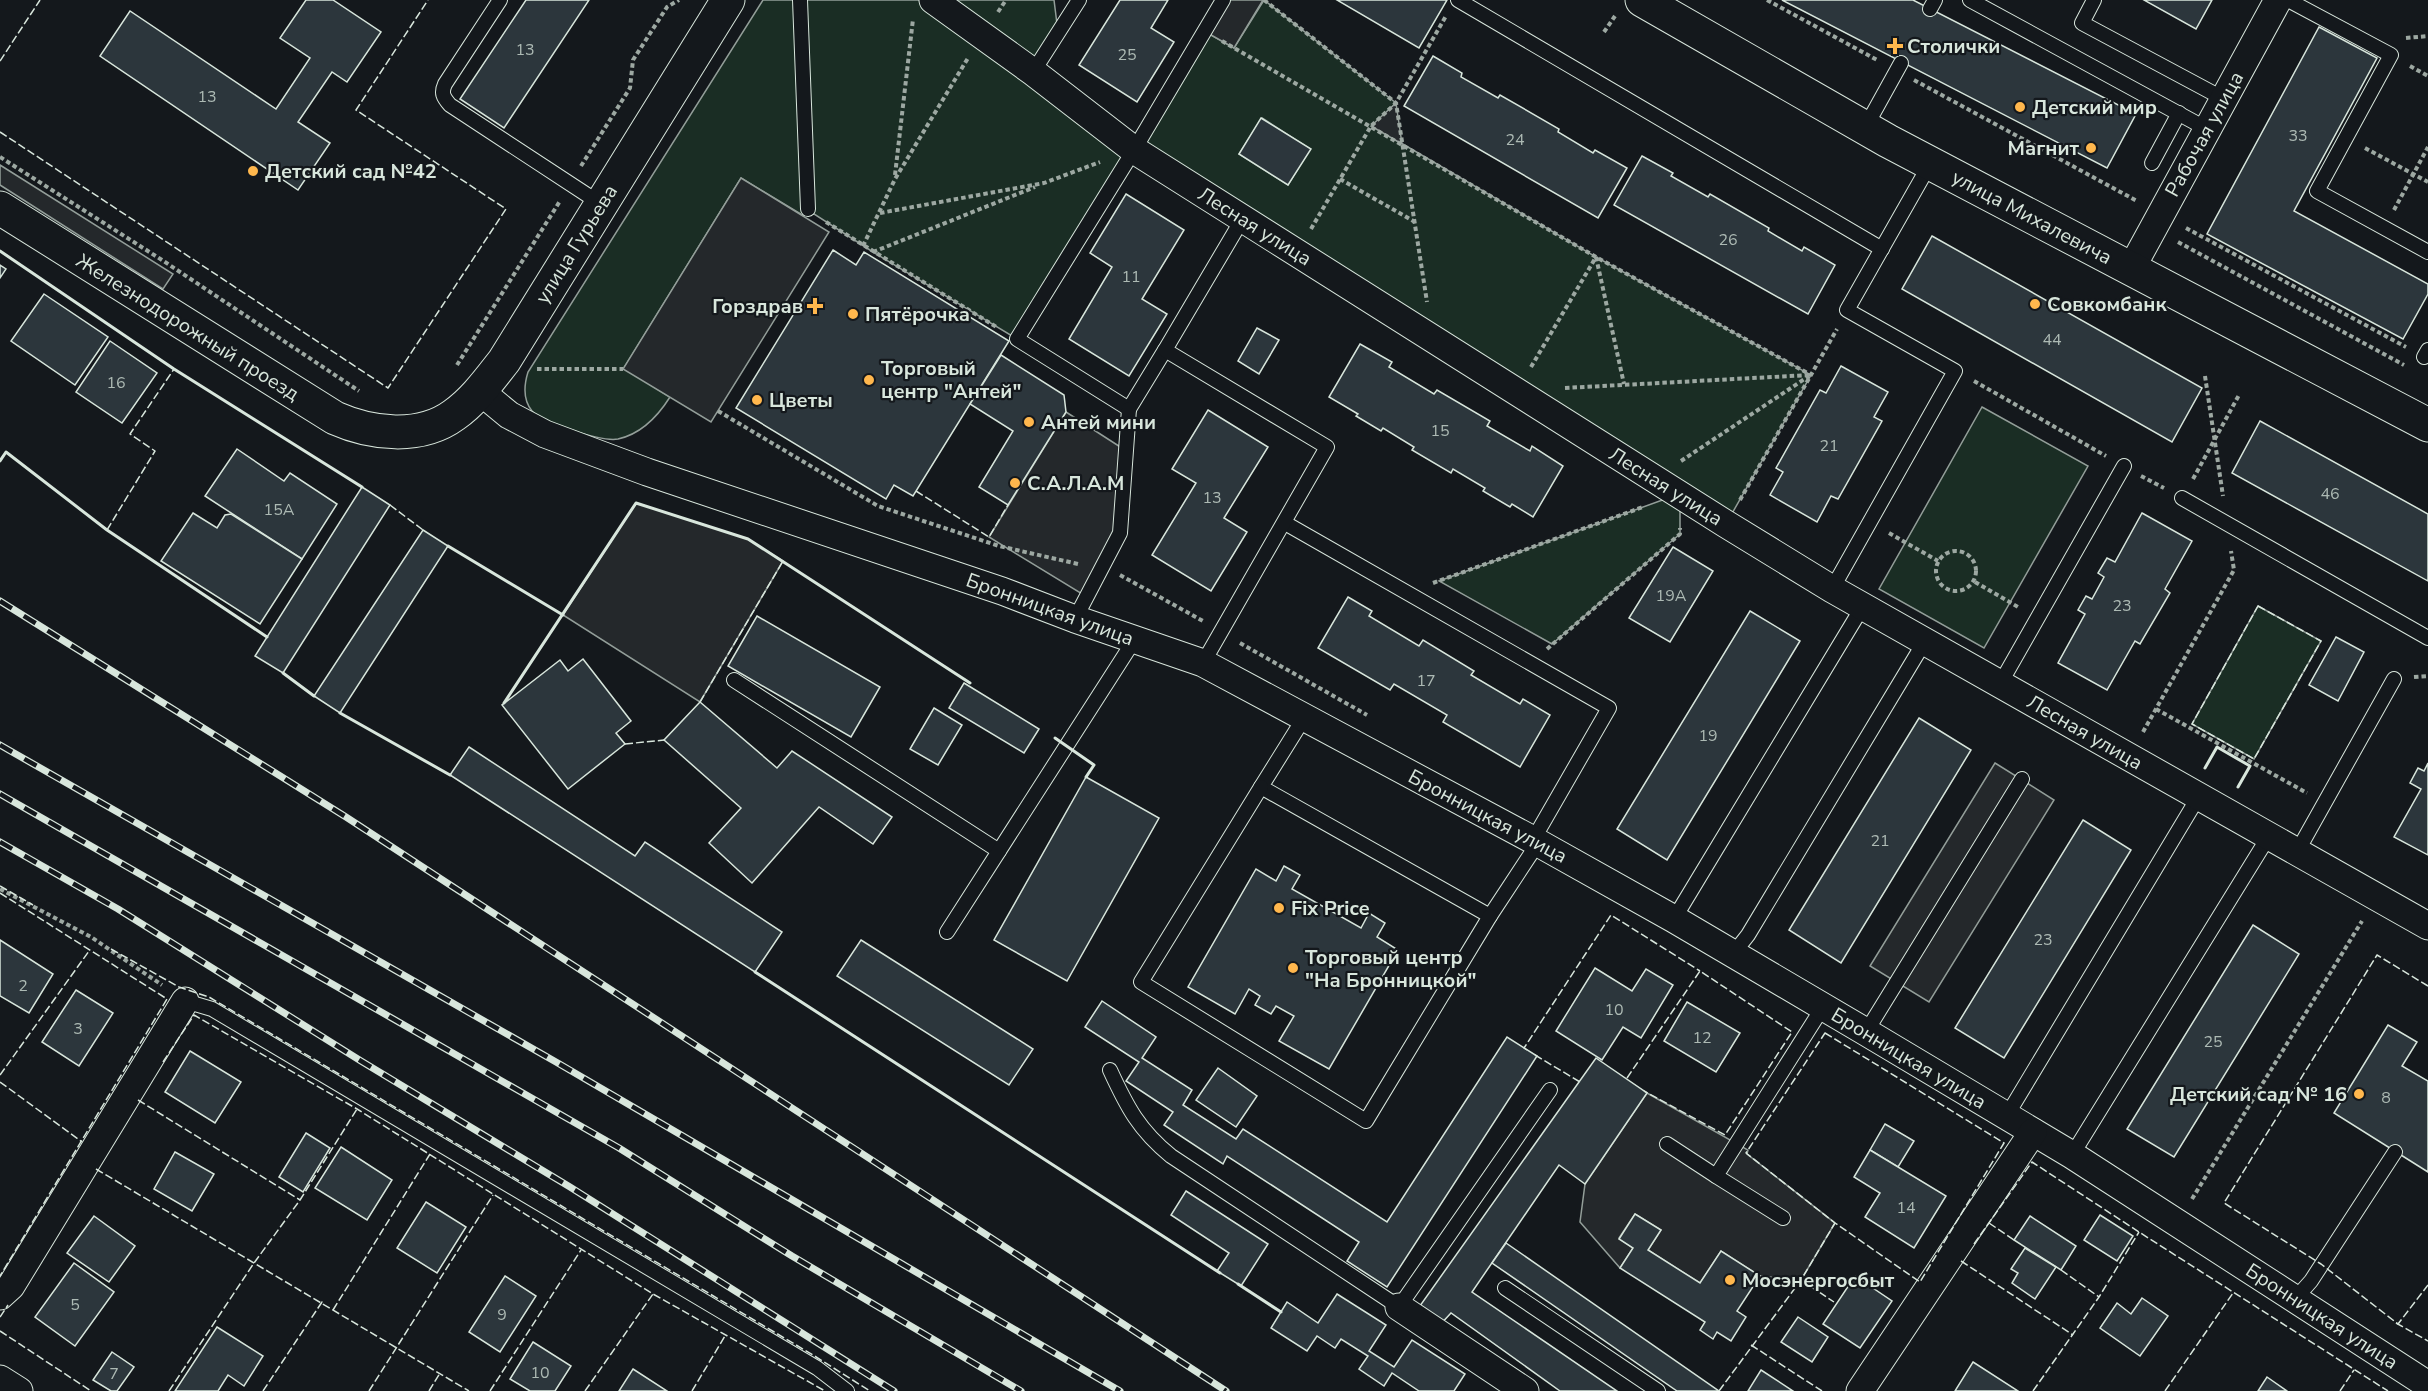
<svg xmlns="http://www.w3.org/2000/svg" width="2428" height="1391" viewBox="0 0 2428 1391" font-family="'Nunito Sans',sans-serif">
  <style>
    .green { fill: #1a2d24; stroke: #939e99; stroke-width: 1.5; fill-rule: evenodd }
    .parking { fill: #24282b; stroke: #939e99; stroke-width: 1.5 }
    .building { fill: #2c363c; stroke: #d8e6dc; stroke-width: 1.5 }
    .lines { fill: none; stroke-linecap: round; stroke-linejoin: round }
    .service-casing { stroke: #d8e6dc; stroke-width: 16 }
    .minor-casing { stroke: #d8e6dc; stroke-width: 29 }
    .tertiary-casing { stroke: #d8e6dc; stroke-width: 35 }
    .secondary-casing { stroke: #d8e6dc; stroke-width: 35 }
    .path { stroke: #9da8a2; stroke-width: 4; stroke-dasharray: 4.5 3; stroke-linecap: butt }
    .service { stroke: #14181c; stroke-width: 14 }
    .minor { stroke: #14181c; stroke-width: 27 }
    .tertiary { stroke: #14181c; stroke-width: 33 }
    .secondary { stroke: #14181c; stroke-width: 33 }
    .rail-casing { stroke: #d8e6dc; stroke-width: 7 }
    .rail { stroke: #14181c; stroke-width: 4.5; stroke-dasharray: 14; stroke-linecap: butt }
    .fence { stroke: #d8e6dc; stroke-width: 1.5; stroke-dasharray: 8 3; stroke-linecap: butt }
    .wall { stroke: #d8e6dc; stroke-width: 3 }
    .poi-dot { fill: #ffb74d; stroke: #14181c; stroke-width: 2 }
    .labels { text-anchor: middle; stroke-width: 4.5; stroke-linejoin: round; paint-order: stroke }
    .number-label { font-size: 16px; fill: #adbab4 }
    .poi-label { font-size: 20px; font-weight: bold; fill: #d8e6dc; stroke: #14181c; text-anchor: start }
    .street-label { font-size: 20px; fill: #d8e6dc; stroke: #14181c }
  </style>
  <rect width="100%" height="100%" fill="#14181c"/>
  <g class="green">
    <path d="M763 0H1054L1058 32 1032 73 1134 149 1204 31 1234 48 1264 0 1396 103 1372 126 1596 257 1811 375 1726 524 1680 494V534L1552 644 1439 581 1679 494 1134 150 1017 339 873 252 808 210 804 216 741 178 624 368 670 397C658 416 641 434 618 439 602 442 542 423 532 411 523 400 524 385 528 372ZM1262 118 1310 149 1288 185 1239 154Z"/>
    <polygon points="1982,407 2088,466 1984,648 1879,589"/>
    <polygon points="2258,606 2321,641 2254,759 2192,724"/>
  </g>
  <g class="parking">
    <polygon points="1223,0 1263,0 1234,48 1204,31"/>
    <polygon points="1396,103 1402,144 1371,126"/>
    <polygon points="0,165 173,274 163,289 0,185"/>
    <polygon points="741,178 829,232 711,422 623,369"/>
    <polygon points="1066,412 1125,450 1120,533 1087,597 989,537"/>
    <polygon points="636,503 748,539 783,561 700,702 563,615"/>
    <polygon points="1995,763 2054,800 1929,1002 1870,966"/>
    <polygon points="1647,1093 1748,1150 1747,1154 1835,1223 1801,1280 1760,1276 1721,1251 1700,1283 1648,1250 1661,1230 1635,1214 1619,1238 1633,1248 1620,1268 1580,1222 1585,1184"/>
  </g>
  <g class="building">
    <polygon points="306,0 333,0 381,32 347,82 332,72 298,122 330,143 298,190 100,56 130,11 276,109 310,58 280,38"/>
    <polygon points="526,0 589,0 504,128 460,99"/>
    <polygon points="1120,0 1168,0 1151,28 1174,42 1137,102 1079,65"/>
    <polygon points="1337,0 1447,0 1419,48"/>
    <polygon points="1782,0 1913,0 2136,114 2107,168"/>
    <polygon points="2144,0 2212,0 2196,29"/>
    <polygon points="2319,27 2377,58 2294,211 2428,284 2428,294 2403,339 2207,234"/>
    <polygon points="1433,56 1462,73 1461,77 1498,98 1500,95 1559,129 1558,132 1593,153 1595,150 1627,168 1598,218 1404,106"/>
    <polygon points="1261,118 1311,149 1288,185 1239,154"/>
    <polygon points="1642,156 1673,173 1671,176 1708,197 1710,194 1769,228 1768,231 1802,251 1804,247 1835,265 1808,314 1614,205"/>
    <polygon points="1126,194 1184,230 1142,299 1167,314 1129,376 1069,339 1112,267 1090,253"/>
    <polygon points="1932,236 2202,388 2172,442 1902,289"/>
    <polygon points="833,250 856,265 864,252 1009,341 913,496 894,485 886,499 736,408"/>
    <polygon points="0,265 6,269 0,278"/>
    <polygon points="44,294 108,337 75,385 11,341"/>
    <polygon points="1257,328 1279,340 1259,374 1238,361"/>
    <polygon points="110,341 157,373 122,423 76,392"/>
    <polygon points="1360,344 1392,362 1389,367 1434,394 1437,390 1490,421 1487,426 1530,451 1532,446 1563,466 1533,517 1512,504 1510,507 1483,491 1485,488 1453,469 1451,473 1412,450 1414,447 1383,428 1381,431 1356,416 1358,414 1329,397"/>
    <polygon points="1001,355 1064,395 1066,412 1008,505 979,487 1013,431 970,404"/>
    <polygon points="1841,366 1888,392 1874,417 1882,421 1838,499 1831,496 1817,522 1770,495 1783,472 1776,468 1820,390 1826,393"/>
    <polygon points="1208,410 1268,447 1224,518 1247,532 1211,591 1152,555 1196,483 1172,469"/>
    <polygon points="2260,421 2428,514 2428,581 2232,473"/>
    <polygon points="237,449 284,481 290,473 337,504 302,559 205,496"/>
    <polygon points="362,487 390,505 283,673 255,656"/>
    <polygon points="193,513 217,528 225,515 231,514 302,559 260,624 161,561"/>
    <polygon points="2142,513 2192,541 2165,589 2170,593 2140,644 2135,641 2107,690 2058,663 2085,614 2078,610 2086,596 2092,599 2104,577 2098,573 2107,558 2115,562"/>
    <polygon points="423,530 448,546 340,713 314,696"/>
    <polygon points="1673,547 1713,571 1670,642 1629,618"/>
    <polygon points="1348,597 1372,611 1369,616 1419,646 1423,640 1474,671 1471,675 1520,704 1523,699 1550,715 1520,767 1443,722 1447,715 1394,684 1390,690 1318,648"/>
    <polygon points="1750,611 1800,641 1667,860 1617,829"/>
    <polygon points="757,616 880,687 851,737 728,666"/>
    <polygon points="2336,637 2364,652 2338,701 2309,685"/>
    <polygon points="583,659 631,721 616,733 625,744 568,789 502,705 560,660 568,671"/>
    <polygon points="964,683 1039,729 1024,753 949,708"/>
    <polygon points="700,702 777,768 792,751 892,817 873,844 819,807 752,883 709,843 741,808 664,740"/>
    <polygon points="934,708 962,725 938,765 910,749"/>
    <polygon points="1919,718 1971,750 1841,963 1789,930"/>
    <polygon points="469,747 635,856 645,842 782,932 755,972 450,775"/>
    <polygon points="2428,763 2428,855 2394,837 2421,789 2410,783 2418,768 2424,771"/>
    <polygon points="1086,777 1159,818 1067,981 994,940"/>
    <polygon points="2083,820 2131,850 2004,1058 1955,1028"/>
    <polygon points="1284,866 1300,875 1292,889 1361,928 1369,913 1385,923 1377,937 1398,950 1329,1069 1279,1041 1294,1016 1276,1006 1271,1014 1255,1005 1260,996 1249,989 1235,1014 1188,987 1256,869 1276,881"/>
    <polygon points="2253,925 2299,954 2174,1157 2127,1129"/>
    <polygon points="0,940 53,974 29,1013 0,996"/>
    <polygon points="861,940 1033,1049 1009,1085 837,976"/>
    <polygon points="1595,968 1632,991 1646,969 1673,985 1641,1038 1623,1027 1602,1060 1556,1031"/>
    <polygon points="76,990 113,1013 79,1066 42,1042"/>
    <polygon points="1102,1001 1156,1037 1142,1058 1192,1090 1183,1105 1236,1139 1243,1129 1387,1222 1507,1037 1537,1056 1387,1287 1347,1261 1359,1242 1227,1156 1223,1164 1164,1125 1173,1112 1126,1081 1139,1062 1085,1027"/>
    <polygon points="1687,1002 1740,1033 1716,1072 1664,1041"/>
    <polygon points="2388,1025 2417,1042 2402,1066 2428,1081 2428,1172 2334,1113"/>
    <polygon points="190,1051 241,1082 215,1123 165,1092"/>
    <polygon points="1596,1058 1647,1093 1585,1184 1559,1165 1472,1292 1617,1391 1560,1391 1451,1313 1438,1327 1417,1310"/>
    <polygon points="1218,1068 1257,1096 1236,1127 1196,1100"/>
    <polygon points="1885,1124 1914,1141 1898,1167 1870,1150"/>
    <polygon points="306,1133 330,1148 303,1192 279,1177"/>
    <polygon points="341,1147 392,1180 367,1220 315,1188"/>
    <polygon points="1870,1150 1946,1196 1914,1248 1865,1217 1880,1193 1854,1177"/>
    <polygon points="175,1152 214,1174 192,1211 154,1189"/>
    <polygon points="1186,1191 1268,1244 1241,1286 1217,1271 1229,1253 1171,1215"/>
    <polygon points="426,1202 466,1227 437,1273 397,1248"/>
    <polygon points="1635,1214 1661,1230 1648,1250 1700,1283 1721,1251 1760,1276 1737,1311 1746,1317 1731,1341 1717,1332 1713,1339 1700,1330 1705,1322 1620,1268 1633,1248 1619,1239"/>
    <polygon points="2100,1215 2133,1236 2117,1261 2084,1240"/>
    <polygon points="94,1216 135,1246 109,1282 67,1253"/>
    <polygon points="2030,1216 2076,1246 2061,1270 2014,1240"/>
    <polygon points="1506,1243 1719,1391 1677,1391 1492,1263"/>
    <polygon points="2025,1248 2056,1267 2035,1299 2012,1283 2018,1273 2011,1269"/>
    <polygon points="74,1263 114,1292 75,1346 35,1317"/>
    <polygon points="505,1276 536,1296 500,1352 469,1332"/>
    <polygon points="1855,1276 1892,1301 1860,1348 1823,1324"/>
    <polygon points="1337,1294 1386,1325 1369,1351 1394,1367 1412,1340 1465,1374 1454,1391 1419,1391 1392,1373 1384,1386 1359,1369 1368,1356 1341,1339 1335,1348 1317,1336 1307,1351 1271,1328 1287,1302 1318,1323"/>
    <polygon points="2142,1298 2168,1316 2140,1356 2100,1328 2117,1303 2131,1314"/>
    <polygon points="1798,1317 1828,1337 1812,1362 1781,1342"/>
    <polygon points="217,1327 263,1356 244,1386 228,1375 218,1391 175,1391"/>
    <polygon points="533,1342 571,1366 555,1391 530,1391 510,1379"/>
    <polygon points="112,1352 134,1367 117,1391 111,1391 93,1380"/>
    <polygon points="1973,1362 2018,1391 1955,1391"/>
    <polygon points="633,1369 667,1391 619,1391"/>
    <polygon points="1761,1370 1793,1391 1748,1391"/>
    <polygon points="2267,1377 2287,1391 2258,1391"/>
  </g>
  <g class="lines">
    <defs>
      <g id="service">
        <path d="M500 0 445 84C441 93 443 97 450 105L601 204"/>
        <polyline points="800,0 808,209"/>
        <polyline points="1458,0 1882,249"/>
        <polyline points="1970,0 2207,129"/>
        <polyline points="2094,0 2082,23 2224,99"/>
        <polyline points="2288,0 2391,55 2317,191 2428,252"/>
        <polyline points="1930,9 1935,0"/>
        <polyline points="1033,72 1079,0"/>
        <polyline points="1865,128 1901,63"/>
        <polyline points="2152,163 2179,113"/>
        <polyline points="1165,350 1129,409 1017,339 1134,150 1223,0"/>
        <polyline points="2424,357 2428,350"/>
        <polyline points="2182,498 2428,638"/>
        <polyline points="1285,523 1609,708 1533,840"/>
        <polyline points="1832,589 1955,371 1847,310 1930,164"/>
        <polyline points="1075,619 1120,533 1129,409"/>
        <polyline points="1203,663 1327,447 1165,350 1243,218"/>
        <polyline points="734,680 999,851"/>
        <polyline points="2000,684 2124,466"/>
        <polyline points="1304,718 1261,787 1490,916 1538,843"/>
        <polyline points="1261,787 1141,982 1366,1121 1490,916"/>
        <polyline points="2297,852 2394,679"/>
        <polyline points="1674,919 1863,606"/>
        <polyline points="947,932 1135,639"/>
        <polyline points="1733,954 1748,935 1925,641"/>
        <polyline points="185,1001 212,1009 817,1368 847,1391"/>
        <polyline points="1866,1032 2022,779"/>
        <path d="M1110 1070C1127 1107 1139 1130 1171 1156L1399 1307 1550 1090"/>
        <polyline points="2006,1117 2199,796"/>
        <polyline points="1667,1144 1716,1176"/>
        <polyline points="2072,1155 2269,836"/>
        <polyline points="1783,1218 1716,1176 1823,1007"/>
        <polyline points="1505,1288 1658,1391"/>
        <polyline points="2295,1299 2311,1281 2395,1152"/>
      </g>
      <g id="minor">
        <polyline points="933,0 1033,72 1134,150 1726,524 1832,589 2428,926"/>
        <polyline points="2131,269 2278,0"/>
        <polyline points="480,391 509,415 545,434 647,472 1002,591 1075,619 1203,663 1533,840 1674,919 1866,1032 2072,1155 2428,1385"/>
        <polyline points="0,1296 11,1286 185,1001"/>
        <polyline points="1399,1307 1525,1391"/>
        <polyline points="0,1379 19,1391"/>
        <polyline points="1860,1391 2033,1132"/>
      </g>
      <path id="tertiary" d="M0 208 335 418C371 434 420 440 454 415 474 401 489 380 504 361L728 0"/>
      <polyline id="secondary" points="1642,0 1888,141 2428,425"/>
    </defs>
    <use href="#service" class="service-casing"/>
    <use href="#minor" class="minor-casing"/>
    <use href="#tertiary" class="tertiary-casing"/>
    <use href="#secondary" class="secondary-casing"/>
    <g class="path">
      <polyline points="1264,0 1396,103 1427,302"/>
      <polyline points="1767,0 1879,61"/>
      <polyline points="998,12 1006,0"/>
      <polyline points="1604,32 1615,16"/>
      <polyline points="2406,38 2428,36"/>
      <polyline points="1222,41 1596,257 1811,375"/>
      <polyline points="2410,66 2428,76"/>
      <polyline points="1914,80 2137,201"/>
      <polyline points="2365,148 2428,182"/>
      <polyline points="0,157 162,260 359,391"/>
      <polyline points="581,166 630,88 633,60 667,7 679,0"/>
      <polyline points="895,175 913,19"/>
      <polyline points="1340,179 1415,222"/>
      <polyline points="2394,210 2428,147"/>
      <polyline points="880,213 1044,183 1100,162"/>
      <polyline points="826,222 998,328"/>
      <polyline points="2186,228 2406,347"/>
      <polyline points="1311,229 1371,126 1396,103 1446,16"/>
      <polyline points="2178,242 2404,365"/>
      <polyline points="863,246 895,179 968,58"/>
      <polyline points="873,252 1035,187"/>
      <polyline points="1596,257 1624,384"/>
      <polyline points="457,365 560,201"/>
      <polyline points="1531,367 1596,257"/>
      <polyline points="537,369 623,369"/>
      <polyline points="2205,376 2223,496"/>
      <polyline points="1974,381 2106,456"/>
      <polyline points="1565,388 1810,375"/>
      <polyline points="718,411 878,506 999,546 1078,564"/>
      <polyline points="1681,461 1809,376"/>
      <polyline points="2141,476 2164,488"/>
      <polyline points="2193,479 2239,395"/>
      <polyline points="1740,500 1837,329"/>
      <polyline points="1889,533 1938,561"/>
      <circle cx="1956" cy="571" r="20"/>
      <polyline points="1120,575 1203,621"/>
      <polyline points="1975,582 2018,607"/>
      <polyline points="1433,583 1643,507"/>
      <polyline points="1240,643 1367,715"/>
      <polyline points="1547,649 1680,534 1680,528"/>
      <polyline points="2414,677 2428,676"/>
      <polyline points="2156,709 2307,793"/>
      <polyline points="2143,732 2234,570 2231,551"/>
      <polyline points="0,889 91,937 162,985"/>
      <polyline points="2192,1199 2362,921"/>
    </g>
    <use href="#service" class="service"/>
    <use href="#minor" class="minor"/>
    <use href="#tertiary" class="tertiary"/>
    <use href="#secondary" class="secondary"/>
    <defs>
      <g id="rail">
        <polyline points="0,601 346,817 1226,1391"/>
        <polyline points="0,745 556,1062 1120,1391"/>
        <polyline points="0,794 619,1148 792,1256 1021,1391"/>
        <polyline points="0,842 118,909 361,1061 570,1187 894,1391"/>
      </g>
    </defs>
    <use href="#rail" class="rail-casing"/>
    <use href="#rail" class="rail"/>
    <g class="fence">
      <polyline points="0,61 40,0"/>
      <polyline points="0,132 388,388 506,209 356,110 428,0"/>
      <polyline points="916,491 989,537 1008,505"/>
      <polyline points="390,505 423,530"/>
      <polyline points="107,530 155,451 130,434 174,369"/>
      <polygon points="2258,606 2321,641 2254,759 2192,724"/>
      <polyline points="700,702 783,561"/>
      <polyline points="625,744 664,740"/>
      <polyline points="0,886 33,905"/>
      <polyline points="0,893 167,999 0,1276"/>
      <polyline points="111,949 179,987 209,997 813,1355 870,1391"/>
      <polyline points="2428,986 2377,955 2224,1203 2321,1264 2398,1324 2428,1285"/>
      <polygon points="1825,1033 2004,1143 1920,1282 1835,1223 1746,1153"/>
      <polyline points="1527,1050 1524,1048 1611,915 1700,971"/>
      <polyline points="1535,1055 1580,1082"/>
      <polyline points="163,1062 194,1015 357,1109 653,1294 825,1391"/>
      <polyline points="0,1075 89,951"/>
      <polyline points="1627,1078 1700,971 1792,1032 1725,1135 1644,1091"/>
      <polyline points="0,1082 82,1142"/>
      <polyline points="138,1100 300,1200"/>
      <polyline points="96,1169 469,1391"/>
      <polyline points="1989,1223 2014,1240"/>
      <polyline points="1974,1244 2032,1162 2139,1232 2388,1391"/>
      <polyline points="1961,1261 2073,1335"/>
      <polyline points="2061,1270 2099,1297"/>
      <polyline points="1801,1280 1834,1302"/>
      <polyline points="333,1310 430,1154"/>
      <polyline points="0,1317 8,1305"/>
      <polyline points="2396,1323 2428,1341"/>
      <polyline points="0,1331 91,1391"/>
      <polyline points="1751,1345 1822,1391"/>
      <polyline points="169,1391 254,1263 300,1200 357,1109"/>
      <polyline points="263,1391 322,1302 323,1303"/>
      <polyline points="369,1391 493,1195"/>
      <polyline points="429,1391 440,1373"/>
      <polyline points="490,1391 581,1250"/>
      <polyline points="585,1391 653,1294"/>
      <polyline points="692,1391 725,1336"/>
      <polyline points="1719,1391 1801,1280 1835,1223"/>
      <polyline points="2033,1391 2099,1297 2139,1232"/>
      <polyline points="2165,1391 2233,1293"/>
      <polyline points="2340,1391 2354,1370"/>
    </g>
    <g class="wall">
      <polyline points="0,251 174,369 362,487"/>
      <polyline points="0,461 6,452 107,530 267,637"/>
      <polyline points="448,546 563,615"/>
      <polyline points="283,673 314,696"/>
      <polyline points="504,703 636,503 748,539 970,683"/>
      <polyline points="340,713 450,775"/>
      <polyline points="1055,738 1094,765 1086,777"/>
      <polyline points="2205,768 2217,747 2250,766 2238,787"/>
      <polyline points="755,972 1220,1273"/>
      <polyline points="1238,1284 1281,1312"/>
    </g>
  </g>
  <g class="poi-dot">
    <path d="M1892 37h6v6h6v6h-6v6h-6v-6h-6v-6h6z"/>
    <circle cx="2020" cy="107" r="6"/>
    <circle cx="2091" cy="148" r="6"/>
    <circle cx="253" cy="171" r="6"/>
    <circle cx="2035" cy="304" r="6"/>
    <path d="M812 297h6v6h6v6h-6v6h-6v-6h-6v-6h6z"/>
    <circle cx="853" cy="314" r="6"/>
    <circle cx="869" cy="380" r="6"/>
    <circle cx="757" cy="400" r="6"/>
    <circle cx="1029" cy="422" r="6"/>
    <circle cx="1015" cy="483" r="6"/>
    <circle cx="1279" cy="908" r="6"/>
    <circle cx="1293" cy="968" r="6"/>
    <circle cx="2359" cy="1094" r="6"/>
    <circle cx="1730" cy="1280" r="6"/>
  </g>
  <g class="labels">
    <g class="number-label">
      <text x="525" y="55">13</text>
      <text x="1127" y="60">25</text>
      <text x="207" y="102">13</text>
      <text x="2298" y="141">33</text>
      <text x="1515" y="145">24</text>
      <text x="1728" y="245">26</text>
      <text x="1131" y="282">11</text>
      <text x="2052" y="345">44</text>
      <text x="116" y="388">16</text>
      <text x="1440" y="436">15</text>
      <text x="1829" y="451">21</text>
      <text x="2330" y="499">46</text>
      <text x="1212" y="503">13</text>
      <text x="279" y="515">15А</text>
      <text x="1671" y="601">19А</text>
      <text x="2122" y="611">23</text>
      <text x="1426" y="686">17</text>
      <text x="1708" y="741">19</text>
      <text x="1880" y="846">21</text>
      <text x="2043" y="945">23</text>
      <text x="23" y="991">2</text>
      <text x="1614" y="1015">10</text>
      <text x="78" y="1034">3</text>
      <text x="1702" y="1043">12</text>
      <text x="2213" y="1047">25</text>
      <text x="2386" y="1103">8</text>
      <text x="1906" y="1213">14</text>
      <text x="75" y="1310">5</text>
      <text x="502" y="1320">9</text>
      <text x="540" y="1378">10</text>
      <text x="114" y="1379">7</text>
    </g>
    <g class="poi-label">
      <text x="1907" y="53">Столички</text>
      <text x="2032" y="114">Детский мир</text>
      <text x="2079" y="155" text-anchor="end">Магнит</text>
      <text x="265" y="178">Детский сад №42</text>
      <text x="2047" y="311">Совкомбанк</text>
      <text x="803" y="313" text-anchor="end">Горздрав</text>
      <text x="865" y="321">Пятёрочка</text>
      <text x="881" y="375">Торговый<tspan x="881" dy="23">центр "Антей"</tspan></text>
      <text x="769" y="407">Цветы</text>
      <text x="1041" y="429">Антей мини</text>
      <text x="1027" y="490">С.А.Л.А.М</text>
      <text x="1291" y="915">Fix Price</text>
      <text x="1305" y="964">Торговый центр<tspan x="1305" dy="23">"На Бронницкой"</tspan></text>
      <text x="2347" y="1101" text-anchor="end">Детский сад № 16</text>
      <text x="1742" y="1287">Мосэнергосбыт</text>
    </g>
    <g class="street-label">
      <text transform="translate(2204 134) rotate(-61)" y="7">Рабочая улица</text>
      <text transform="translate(2032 217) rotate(28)" y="7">улица Михалевича</text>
      <text transform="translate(1255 226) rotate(32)" y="7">Лесная улица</text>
      <text transform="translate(576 244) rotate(-58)" y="7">улица Гурьева</text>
      <text transform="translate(188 327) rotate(32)" y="7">Железнодорожный проезд</text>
      <text transform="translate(1666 486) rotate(32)" y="7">Лесная улица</text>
      <text transform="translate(1050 609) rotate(20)" y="7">Бронницкая улица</text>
      <text transform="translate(2085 732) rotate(30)" y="7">Лесная улица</text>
      <text transform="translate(1488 816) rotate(28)" y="7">Бронницкая улица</text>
      <text transform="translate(1909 1058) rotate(31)" y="7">Бронницкая улица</text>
      <text transform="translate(2322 1316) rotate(33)" y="7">Бронницкая улица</text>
    </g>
  </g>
</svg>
